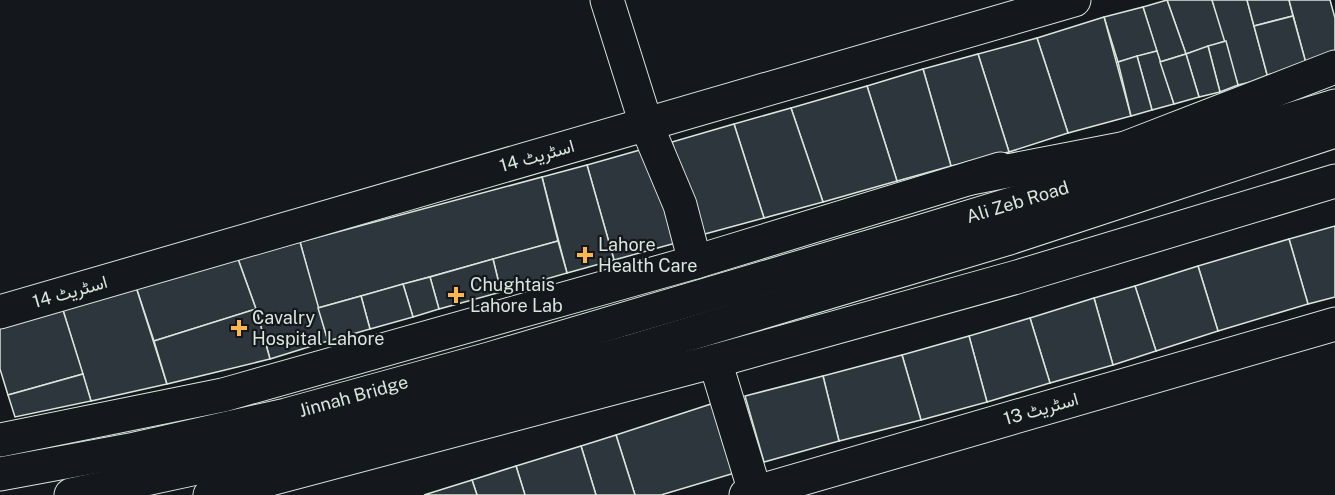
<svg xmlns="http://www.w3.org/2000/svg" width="1335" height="495" viewBox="0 0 1335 495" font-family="'Public Sans',Vazirmatn,sans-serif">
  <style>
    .building { fill: #2c363c; stroke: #d8e6dc; stroke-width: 1.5 }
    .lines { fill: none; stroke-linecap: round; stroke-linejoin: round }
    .minor-casing { stroke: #d8e6dc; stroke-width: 35 }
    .major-casing { stroke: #d8e6dc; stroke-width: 35 }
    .minor { stroke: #14181c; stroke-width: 33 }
    .major { stroke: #14181c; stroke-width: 33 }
    .poi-dot { fill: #ffb74d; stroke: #14181c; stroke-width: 2 }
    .labels { text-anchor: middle; stroke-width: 4.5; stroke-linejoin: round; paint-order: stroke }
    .street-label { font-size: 18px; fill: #d8e6dc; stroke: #14181c }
    .poi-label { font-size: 18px; fill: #d8e6dc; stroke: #14181c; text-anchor: start }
  </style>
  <rect width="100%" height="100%" fill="#14181c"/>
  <g class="building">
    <polygon points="1167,0 1212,0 1226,41 1186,54"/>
    <polygon points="1167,0 1186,54 1160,62 1143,7"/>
    <polygon points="1212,0 1247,0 1268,78 1238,85"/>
    <polygon points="1247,0 1289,0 1293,16 1254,26"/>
    <polygon points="1289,0 1330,0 1335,18 1335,60 1307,67"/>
    <polygon points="1143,7 1157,51 1118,62 1104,17"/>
    <polygon points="1293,16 1307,67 1268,78 1254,26"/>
    <polygon points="1104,17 1131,116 1068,133 1037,38"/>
    <polygon points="1037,38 1068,133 1009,152 978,54"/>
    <polygon points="1226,41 1238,85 1220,92 1208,46"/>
    <polygon points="1208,46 1220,92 1199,97 1186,54"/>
    <polygon points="1157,51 1174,104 1152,110 1137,56"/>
    <polygon points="978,54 1009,152 951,166 923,69"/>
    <polygon points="1186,54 1199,97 1174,104 1160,62"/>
    <polygon points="1137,56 1152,110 1131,116 1118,62"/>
    <polygon points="923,69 951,166 897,181 867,86"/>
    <polygon points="867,86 897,181 823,202 791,108"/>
    <polygon points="791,108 823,202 764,218 734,124"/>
    <polygon points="734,124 764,218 701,235 672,142"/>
    <polygon points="654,146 683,241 614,260 587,165"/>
    <polygon points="587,165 614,260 567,273 542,177"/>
    <polygon points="542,177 558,241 318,308 300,242"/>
    <polygon points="1335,226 1335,297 1308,304 1289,239"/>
    <polygon points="1289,239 1308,304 1218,331 1198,266"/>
    <polygon points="558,241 567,273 501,292 493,259"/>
    <polygon points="300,242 328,341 270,359 256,309 238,259"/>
    <polygon points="238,259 256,309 154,341 136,287"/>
    <polygon points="493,259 501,292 439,309 430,277"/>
    <polygon points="1198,266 1218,331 1156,351 1135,286"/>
    <polygon points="430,277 439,309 413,317 403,284"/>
    <polygon points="403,284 413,317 370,329 361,296"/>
    <polygon points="1135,286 1156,351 1113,365 1094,298"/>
    <polygon points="136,287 167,384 91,401 62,307"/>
    <polygon points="361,296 370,329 328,341 318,308"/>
    <polygon points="1094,298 1113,365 1050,383 1030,318"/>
    <polygon points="62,307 83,374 8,395 0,369 0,323"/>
    <polygon points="256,309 270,359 167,384 154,341"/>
    <polygon points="1030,318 1050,383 987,402 969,336"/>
    <polygon points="969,336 987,402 921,420 902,355"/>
    <polygon points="902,355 921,420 839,441 823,376"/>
    <polygon points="83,374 91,401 15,417 8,395"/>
    <polygon points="823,376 839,441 764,462 745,396"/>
    <polygon points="717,402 738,472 661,495 635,495 616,435"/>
    <polygon points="616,435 635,495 596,495 581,446"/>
    <polygon points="581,446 596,495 525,495 516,466"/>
    <polygon points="516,466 525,495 477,495 472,480"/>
    <polygon points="472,480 477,495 424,495"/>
  </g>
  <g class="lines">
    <defs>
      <g id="minor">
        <polyline points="607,0 646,124 680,205 695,262"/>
        <polyline points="0,312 1074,0"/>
        <polyline points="715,361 756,495"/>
        <polyline points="0,440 223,395 695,262 1000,169"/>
        <polyline points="210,495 715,361 1017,277 1335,181"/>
        <polyline points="746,495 1335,324"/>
      </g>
      <g id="major">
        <polyline points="1123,149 1335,67"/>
        <polyline points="971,178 1137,146"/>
        <path id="s1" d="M0 474 130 450 286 415 489 359 919 232 1335 106"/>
        <polyline points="71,495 220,463 291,445 629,352 1006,239 1335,131"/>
      </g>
    </defs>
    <use href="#minor" class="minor-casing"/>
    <use href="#major" class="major-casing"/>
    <use href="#minor" class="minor"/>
    <use href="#major" class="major"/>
  </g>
  <g class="poi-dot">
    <path d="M582 246h6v6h6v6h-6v6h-6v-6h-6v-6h6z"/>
    <path d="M453 286h6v6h6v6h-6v6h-6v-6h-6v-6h6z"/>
    <path d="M236 319h6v6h6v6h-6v6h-6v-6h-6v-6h6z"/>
  </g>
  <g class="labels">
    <g class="street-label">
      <text transform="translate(537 156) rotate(-16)" y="6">اسٹریٹ 14</text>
      <text dy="6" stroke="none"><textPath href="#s1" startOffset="1054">Ali Zeb Road</textPath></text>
      <text transform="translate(70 292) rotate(-16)" y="6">اسٹریٹ 14</text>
      <text dy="6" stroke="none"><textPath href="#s1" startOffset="362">Jinnah Bridge</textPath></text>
      <text transform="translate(1041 409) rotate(-16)" y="6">اسٹریٹ 13</text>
    </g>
    <g class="poi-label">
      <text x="598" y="251">Lahore<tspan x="598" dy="21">Health Care</tspan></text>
      <text x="470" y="291">Chughtais<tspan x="470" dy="21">Lahore Lab</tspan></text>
      <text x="252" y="324">Cavalry<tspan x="252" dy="21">Hospital Lahore</tspan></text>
    </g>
  </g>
</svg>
